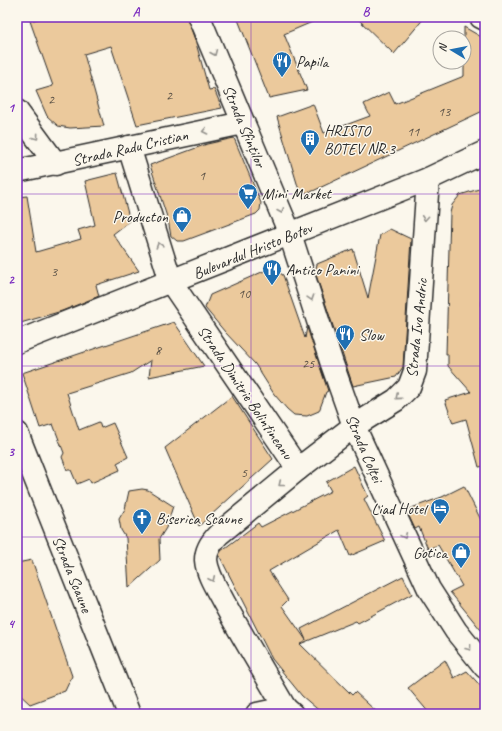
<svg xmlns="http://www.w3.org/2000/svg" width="502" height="731" viewBox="0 0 502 731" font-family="Caveat,sans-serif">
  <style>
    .building { fill: #ebc99c; stroke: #2b2b2b }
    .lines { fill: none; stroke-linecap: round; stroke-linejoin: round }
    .minor-casing { stroke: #2b2b2b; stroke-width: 25 }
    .minor { stroke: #fbf7ec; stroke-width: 22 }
    .tram { stroke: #2b2b2b; stroke-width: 1 }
    .oneway { stroke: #93918c }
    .grid { fill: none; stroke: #7b2cbf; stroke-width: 1; stroke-opacity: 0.55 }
    .labels { text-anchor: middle; stroke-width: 3; stroke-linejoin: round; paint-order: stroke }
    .number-label { font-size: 14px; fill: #5b5247 }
    .poi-label { font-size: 16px; fill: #2b2b2b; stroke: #fbf7ec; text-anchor: start }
    .street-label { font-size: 16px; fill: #2b2b2b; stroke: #fbf7ec }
    .neatline { fill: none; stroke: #7b2cbf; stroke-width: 1.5 }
    .grid-label { font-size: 13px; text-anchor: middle; font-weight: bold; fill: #7b2cbf }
  </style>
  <rect width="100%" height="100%" fill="#fbf7ec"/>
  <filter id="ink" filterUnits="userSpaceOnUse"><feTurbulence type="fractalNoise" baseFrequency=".025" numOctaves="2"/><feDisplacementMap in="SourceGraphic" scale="8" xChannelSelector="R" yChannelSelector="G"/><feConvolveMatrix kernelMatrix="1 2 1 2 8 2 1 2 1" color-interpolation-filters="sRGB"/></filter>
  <g filter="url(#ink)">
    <g class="building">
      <polygon points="45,17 187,17 196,43 209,90 214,89 222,108 137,125 111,46 84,54 104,126 70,128 58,126 47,116 36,91 53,86 30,21"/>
      <polygon points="237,17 324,17 284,34 307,90 269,98"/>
      <polygon points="356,17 425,17 394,54"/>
      <polygon points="464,27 485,39 485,110 313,191 306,193 299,190 277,117 313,104 324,133 370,116 364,104 389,92 395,104 464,76"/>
      <polygon points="234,138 261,203 260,210 256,214 184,241 177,241 171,236 168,220 150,165 207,144"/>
      <polygon points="117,173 130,221 113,234 139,271 96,285 99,296 62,311 17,324 17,197 27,196 36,252 81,239 78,230 95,225 85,181"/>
      <polygon points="485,187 485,290 482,290 482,331 485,332 485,466 479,467 466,419 453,423 445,400 471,392 448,366 448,354 446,354 450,213 452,205 460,195"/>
      <polygon points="390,229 411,239 403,367 396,377 353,386 315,272 317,264 353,249 368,298 380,235"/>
      <polygon points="271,268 283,275 305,338 307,327 328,391 326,392 319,411 307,416 294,415 287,409 274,394 255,364 225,332 205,308 210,295"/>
      <polygon points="174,322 204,366 149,377 151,360 131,373 67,393 79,430 99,422 101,428 113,423 128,457 117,463 120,470 91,483 89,479 77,484 71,470 67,470 62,457 64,453 53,424 40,428 22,373"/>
      <polygon points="232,396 273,459 199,526 165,448"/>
      <polygon points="354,466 368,496 364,499 385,541 350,556 339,530 269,571 288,600 282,606 306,640 301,629 403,576 412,594 358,623 356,621 300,644 352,695 355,692 379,714 323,714 302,696 272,659 219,555 221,551 258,523 261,527 331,491 326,482"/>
      <polygon points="464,486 485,528 485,635 450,592 462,586 438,545 428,549 419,527 415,529 406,510 442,497"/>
      <polygon points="142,489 148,490 173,506 166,528 159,539 160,560 129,588 126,538 121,530 119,519 125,509 129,491"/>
      <polygon points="32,560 72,676 65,691 30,704 17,692 17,563"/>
      <polygon points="445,660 454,678 467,671 485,691 485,714 430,714 408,688"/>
    </g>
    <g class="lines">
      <defs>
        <g id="minor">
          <polyline points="199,17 290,234 332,364 354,426 429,589 456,631 485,667"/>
          <polyline points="481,17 485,19"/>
          <polyline points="17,111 56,164"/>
          <path d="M129 147 171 282 298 469 219 534C212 541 206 549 206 560 207 573 215 586 221 597 241 635 264 671 285 708"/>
          <polyline points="17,171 243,123"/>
          <polyline points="17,342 428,179 485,152"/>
          <polyline points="17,433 129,714"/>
          <polyline points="298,469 354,426 396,400 409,387 415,371 428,179"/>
          <polyline points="257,714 285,708 292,714"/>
        </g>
      </defs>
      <use href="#minor" class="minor-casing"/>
      <use href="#minor" class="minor"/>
      <polyline class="tram" points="472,17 485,24"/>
    </g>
    <defs><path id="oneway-chevron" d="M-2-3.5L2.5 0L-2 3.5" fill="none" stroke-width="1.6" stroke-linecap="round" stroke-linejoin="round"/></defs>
    <g class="oneway">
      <use href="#oneway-chevron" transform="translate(214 53) rotate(67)"/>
      <use href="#oneway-chevron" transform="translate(205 131) rotate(168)"/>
      <use href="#oneway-chevron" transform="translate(36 137) rotate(54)"/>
      <use href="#oneway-chevron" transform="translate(281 211) rotate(67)"/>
      <use href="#oneway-chevron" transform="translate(425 218) rotate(94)"/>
      <use href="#oneway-chevron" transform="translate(159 245) rotate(-107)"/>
      <use href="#oneway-chevron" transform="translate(311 298) rotate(72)"/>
      <use href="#oneway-chevron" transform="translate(398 397) rotate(140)"/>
      <use href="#oneway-chevron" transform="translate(281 484) rotate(141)"/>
      <use href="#oneway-chevron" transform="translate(404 536) rotate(66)"/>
      <use href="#oneway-chevron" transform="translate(212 579) rotate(65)"/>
      <use href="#oneway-chevron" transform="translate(469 648) rotate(52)"/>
    </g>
  </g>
  <path class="grid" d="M251 17V714M17 194H485M17 366H485M17 537H485"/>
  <defs>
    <symbol id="restaurant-pin" viewBox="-11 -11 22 30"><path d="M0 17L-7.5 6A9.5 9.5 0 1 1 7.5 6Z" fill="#1f6fb2" stroke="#fbf7ec"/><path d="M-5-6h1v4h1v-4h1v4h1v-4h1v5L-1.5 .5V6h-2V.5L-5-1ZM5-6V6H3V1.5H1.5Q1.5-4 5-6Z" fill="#fff"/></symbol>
    <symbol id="building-pin" viewBox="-11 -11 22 30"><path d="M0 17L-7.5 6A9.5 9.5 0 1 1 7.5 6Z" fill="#1f6fb2" stroke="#fbf7ec"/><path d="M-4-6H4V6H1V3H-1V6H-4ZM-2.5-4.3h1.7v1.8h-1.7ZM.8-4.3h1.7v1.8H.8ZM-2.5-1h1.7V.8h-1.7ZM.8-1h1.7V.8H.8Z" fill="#fff"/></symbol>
    <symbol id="supermarket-pin" viewBox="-11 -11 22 30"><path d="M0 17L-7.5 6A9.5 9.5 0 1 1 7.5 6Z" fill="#1f6fb2" stroke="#fbf7ec"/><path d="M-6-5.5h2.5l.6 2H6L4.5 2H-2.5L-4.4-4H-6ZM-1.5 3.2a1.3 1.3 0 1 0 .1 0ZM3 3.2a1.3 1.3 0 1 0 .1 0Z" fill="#fff"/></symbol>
    <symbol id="shop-pin" viewBox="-11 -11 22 30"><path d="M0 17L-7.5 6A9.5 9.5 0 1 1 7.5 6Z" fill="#1f6fb2" stroke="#fbf7ec"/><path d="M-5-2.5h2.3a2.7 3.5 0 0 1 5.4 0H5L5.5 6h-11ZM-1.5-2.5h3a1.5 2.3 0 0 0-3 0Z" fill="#fff"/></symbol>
    <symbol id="hotel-pin" viewBox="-11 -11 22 30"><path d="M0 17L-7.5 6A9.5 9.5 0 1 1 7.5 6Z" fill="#1f6fb2" stroke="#fbf7ec"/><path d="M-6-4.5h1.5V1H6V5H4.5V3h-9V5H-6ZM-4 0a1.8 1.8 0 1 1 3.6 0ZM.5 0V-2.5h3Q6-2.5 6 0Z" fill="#fff"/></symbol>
    <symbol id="church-pin" viewBox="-11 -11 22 30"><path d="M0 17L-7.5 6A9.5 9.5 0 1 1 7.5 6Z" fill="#1f6fb2" stroke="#fbf7ec"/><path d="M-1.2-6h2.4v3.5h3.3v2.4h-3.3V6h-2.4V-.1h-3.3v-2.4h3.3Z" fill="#fff"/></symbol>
  </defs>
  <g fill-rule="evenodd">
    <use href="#restaurant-pin" x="271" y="50" width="22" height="30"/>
    <use href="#building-pin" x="299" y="128" width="22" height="30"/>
    <use href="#supermarket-pin" x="237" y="182" width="22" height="30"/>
    <use href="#shop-pin" x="171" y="205" width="22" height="30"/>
    <use href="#restaurant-pin" x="261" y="258" width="22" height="30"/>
    <use href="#restaurant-pin" x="334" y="323" width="22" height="30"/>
    <use href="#hotel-pin" x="429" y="497" width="22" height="30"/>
    <use href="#church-pin" x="131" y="507" width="22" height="30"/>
    <use href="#shop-pin" x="450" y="541" width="22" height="30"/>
  </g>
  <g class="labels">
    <g class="number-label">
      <text x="169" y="100">2</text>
      <text x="51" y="104">2</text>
      <text x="444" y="116">13</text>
      <text x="413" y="136">11</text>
      <text x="202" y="180">1</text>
      <text x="54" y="276">3</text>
      <text x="244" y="298">10</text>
      <text x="158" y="355">8</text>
      <text x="308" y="368">25</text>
      <text x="244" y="477">5</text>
    </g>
    <g class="poi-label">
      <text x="296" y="67">Papila</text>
      <text x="324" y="136">HRISTO<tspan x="324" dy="18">BOTEV NR.3</tspan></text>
      <text x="262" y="199">Mini Market</text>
      <text x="168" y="222" text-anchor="end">Producton</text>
      <text x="286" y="275">Antico Panini</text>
      <text x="359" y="340">Slow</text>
      <text x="426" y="514" text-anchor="end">Liad Hotel</text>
      <text x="156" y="524">Biserica Scaune</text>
      <text x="447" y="558" text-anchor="end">Gotica</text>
    </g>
    <g class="street-label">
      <text transform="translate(245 126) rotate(67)" y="6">Strada Sfinților</text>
      <text transform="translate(130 147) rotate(-13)" y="6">Strada Radu Cristian</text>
      <text transform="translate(252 250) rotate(-22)" y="6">Bulevardul Hristo Botev</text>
      <text transform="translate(416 328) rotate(-84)" y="6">Strada Ivo Andric</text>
      <text transform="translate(246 392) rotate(56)" y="6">Strada Dimitrie Bolintineanu</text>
      <text transform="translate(365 448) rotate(67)" y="6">Strada Colței</text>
      <text transform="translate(73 574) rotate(68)" y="6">Strada Scaune</text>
    </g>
  </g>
  <rect width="502" height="731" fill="none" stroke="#fbf7ec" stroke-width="44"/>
  <g transform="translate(452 50) rotate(280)"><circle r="19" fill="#fbf7ec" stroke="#a8a59f"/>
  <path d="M0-3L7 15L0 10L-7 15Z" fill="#1f6fb2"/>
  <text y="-6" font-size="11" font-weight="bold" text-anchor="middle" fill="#2b2b2b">N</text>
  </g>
  <rect x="22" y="22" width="458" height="687" class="neatline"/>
  <g class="grid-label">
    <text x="136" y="16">A</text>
    <text x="366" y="16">B</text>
    <text x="11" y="112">1</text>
    <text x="11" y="284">2</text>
    <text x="11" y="456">3</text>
    <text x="11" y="628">4</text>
  </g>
</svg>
